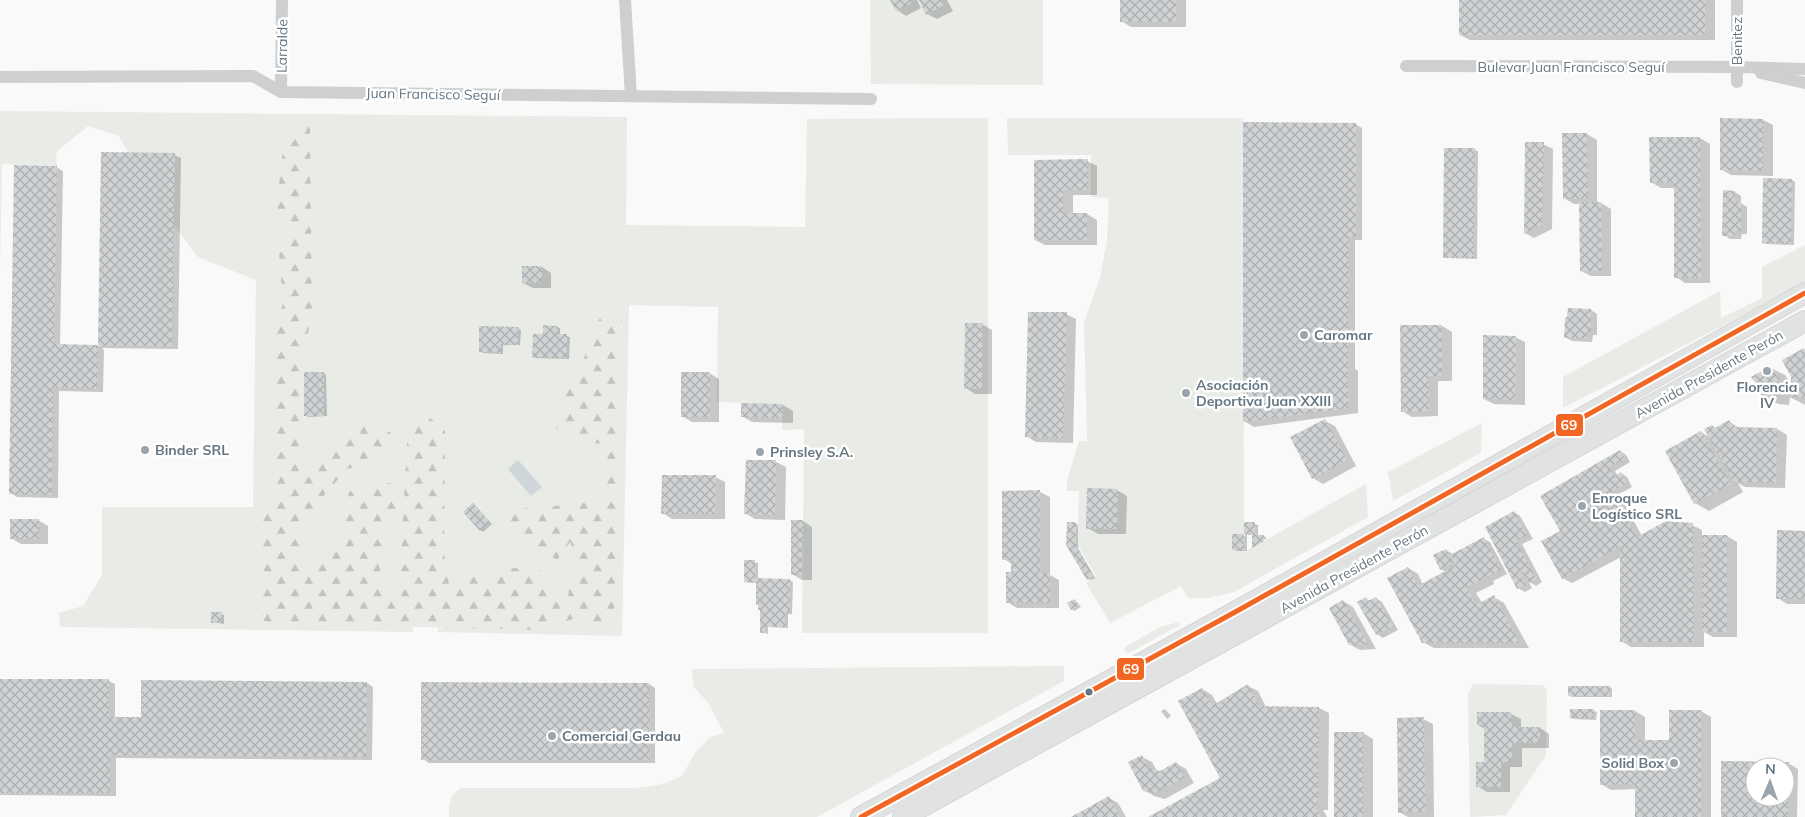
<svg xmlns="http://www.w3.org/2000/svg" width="1805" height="817" viewBox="0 0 1805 817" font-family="Mulish,sans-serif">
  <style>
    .green { fill: #e8ebe6 }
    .forest { fill: url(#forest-firs) }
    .water { fill: #ced6d9 }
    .shadow { fill: #0003; fill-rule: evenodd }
    .building { fill: url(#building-cross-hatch); fill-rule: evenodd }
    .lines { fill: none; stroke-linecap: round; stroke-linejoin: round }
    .primary-casing { stroke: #d5d6d7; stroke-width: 22 }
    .street { stroke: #cecfd0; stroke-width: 12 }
    .primary { stroke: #e1e2e2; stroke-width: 20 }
    .bus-1-casing { stroke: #fff; stroke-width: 9 }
    .bus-1 { stroke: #f26522; stroke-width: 5 }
    .poi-dot { fill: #99a4ac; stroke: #fff; stroke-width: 2 }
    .bus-dot { fill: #657683; stroke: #fff; stroke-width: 2 }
    .labels { text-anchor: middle; stroke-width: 5; stroke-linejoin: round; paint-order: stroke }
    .street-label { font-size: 14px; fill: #657683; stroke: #fff }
    .poi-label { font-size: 14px; font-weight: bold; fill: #657683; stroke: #fff; text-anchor: start }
    .line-badge { stroke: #fff; stroke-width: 2 }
    .badge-label { font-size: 14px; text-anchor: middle; font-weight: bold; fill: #fff }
  </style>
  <defs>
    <pattern id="forest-firs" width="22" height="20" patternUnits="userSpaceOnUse" patternTransform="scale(1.25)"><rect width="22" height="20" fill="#e8ebe6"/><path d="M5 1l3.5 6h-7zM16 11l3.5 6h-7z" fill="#c0c3c0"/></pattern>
    <pattern id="building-cross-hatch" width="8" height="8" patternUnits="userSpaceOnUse" patternTransform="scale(1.25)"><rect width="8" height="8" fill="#d0d2d3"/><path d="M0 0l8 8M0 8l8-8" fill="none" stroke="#acafb1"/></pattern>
  </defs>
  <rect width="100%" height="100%" fill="#f9f9f9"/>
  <g class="green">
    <polygon points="870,0 1043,0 1043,85 871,84"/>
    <polygon points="0,111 627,117 626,225 805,227 807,119 988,118 988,633 802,633 804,429 782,430 783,404 717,402 718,307 629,305 622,636 438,632 433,551 408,549 413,632 60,627 59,613 83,606 102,575 102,507 253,507 256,280 198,257 156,201 119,136 88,126 56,152 57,166 2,164 0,274"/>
    <polygon points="1007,118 1243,118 1244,552 1366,484 1368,517 1234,592 1208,598 1188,598 1181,586 1110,623 1086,583 1096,576 1077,544 1079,491 1067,491 1067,481 1079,441 1087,441 1084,322 1100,278 1107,240 1109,198 1091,197 1091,155 1008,155"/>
    <polygon points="1805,245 1805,283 1563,408 1563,377 1720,291 1721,318 1762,298 1762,267"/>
    <polygon points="1482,423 1481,453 1393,501 1388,472"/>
    <polygon points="1179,622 1180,625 1131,652 1127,653 1124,651 1125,647 1160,627"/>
    <path d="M1064 666V681L817 817H449C449 803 449 796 461 788H637L663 784 682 776 695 753 709 738 724 733 709 704 694 687 692 669Z"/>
    <polygon points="1473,684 1543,685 1547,690 1546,755 1506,815 1470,817 1468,693"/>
  </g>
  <polygon class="forest" points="288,123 310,125 312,316 300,366 302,422 305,452 302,482 317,466 340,435 371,420 391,433 377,462 347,469 319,501 303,529 300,563 319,564 345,541 343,521 349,492 378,481 399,485 398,511 385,517 379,563 383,588 399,594 408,424 423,412 445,431 444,553 450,591 475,576 509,568 538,569 568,602 569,583 577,561 570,542 557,560 530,545 508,520 512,506 537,510 569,503 601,503 606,444 591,443 567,439 550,421 564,413 560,399 560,377 582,367 589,339 601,316 622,316 614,614 600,624 573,619 537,630 271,623 255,619 266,557 256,527 272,503 276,481 271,392 271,342 283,303 279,252 287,226 277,207 281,164"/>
  <polygon class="water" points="518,460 542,487 531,496 508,469"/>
  <g class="shadow">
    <polygon points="891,0 917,0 921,8 906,16 897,10"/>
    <polygon points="920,0 947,0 953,11 937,19 927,14"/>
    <polygon points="1121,0 1186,0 1186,27 1131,27 1121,21"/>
    <polygon points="1460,0 1715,0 1715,40 1470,40 1460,35"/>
    <polygon points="1763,120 1773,125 1773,176 1731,175 1722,170"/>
    <polygon points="1355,124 1362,128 1362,240 1355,240 1355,369 1358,371 1358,413 1254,427 1244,421"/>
    <polygon points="1564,134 1587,134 1597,140 1597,203 1601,203 1611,209 1611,276 1591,276 1581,271 1580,204 1574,204 1564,198"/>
    <polygon points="1651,138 1700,138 1710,144 1710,283 1685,283 1676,277 1676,188 1661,188 1651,182"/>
    <polygon points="1543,144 1553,149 1552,229 1534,238 1525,233"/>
    <polygon points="1445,149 1475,150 1478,151 1477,259 1447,258 1444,257"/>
    <polygon points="174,155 181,158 178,349 102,348 104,350 103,392 59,391 58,498 17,497 11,493 56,167 63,171 60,346 101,346 99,345"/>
    <polygon points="1035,161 1087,161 1097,166 1097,195 1073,195 1073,214 1087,214 1097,220 1097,245 1045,245 1035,240"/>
    <polygon points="1792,180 1795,182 1794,245 1766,244 1763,243"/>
    <polygon points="1735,192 1741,196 1741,203 1747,207 1747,234 1742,234 1741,239 1730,239 1724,235"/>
    <polygon points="542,267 551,273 551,288 533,288 523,283"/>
    <polygon points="1569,309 1591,310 1597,314 1597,335 1593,335 1592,342 1572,341 1565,337"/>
    <polygon points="1066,314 1076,319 1073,443 1036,442 1026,436"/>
    <polygon points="982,324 992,330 992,394 975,394 966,388"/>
    <polygon points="1442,326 1452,332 1452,381 1438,381 1438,416 1412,417 1402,411"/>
    <polygon points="480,327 518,328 521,330 520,345 503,345 503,354 483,353 480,351"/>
    <polygon points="544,327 557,327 560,328 560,335 570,337 569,359 536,358 533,357 544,335"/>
    <polygon points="1515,337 1525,342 1525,405 1494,404 1484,399"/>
    <polygon points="1804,350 1805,351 1805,405 1790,397 1789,405 1778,404 1752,390 1771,368 1785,375 1792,386"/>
    <polygon points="324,373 326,375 327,416 308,417 306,415"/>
    <polygon points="709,373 719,379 719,422 692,422 682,416"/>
    <polygon points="742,404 783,405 793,411 793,423 752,422 742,416"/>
    <polygon points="1325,421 1335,426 1356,466 1323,484 1313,478"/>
    <polygon points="1729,421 1740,429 1777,429 1787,435 1785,488 1745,487 1738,483 1743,492 1709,511 1695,503 1701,432 1711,438 1713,426 1717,429"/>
    <polygon points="1620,451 1626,455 1630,462 1615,471 1617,475 1621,473 1627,477 1632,487 1619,494 1642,536 1692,525 1702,530 1702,536 1727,536 1737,542 1737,637 1713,637 1704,632 1704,647 1631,647 1621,641 1621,557 1572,583 1562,578 1561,532"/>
    <polygon points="747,461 776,462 786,467 785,520 755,519 745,513"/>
    <polygon points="715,477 725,482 725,519 672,519 663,513"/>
    <polygon points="1117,490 1127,496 1126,534 1098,534 1088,528"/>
    <polygon points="1040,492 1050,497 1050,575 1059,580 1059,608 1017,608 1007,602 1012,574 1012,564 1004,559"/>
    <polygon points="473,504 492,524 483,532 481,530"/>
    <polygon points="1514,512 1520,516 1533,539 1522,544 1542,582 1536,586 1528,581 1532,588 1525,592 1518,588"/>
    <polygon points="38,520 48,526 48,544 21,544 11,538"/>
    <polygon points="803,521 812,527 812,580 802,580 792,574"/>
    <polygon points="1245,523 1258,525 1258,536 1264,536 1267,538 1255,545 1255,548 1254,535 1248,535 1247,533 1247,551 1236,551 1233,549 1244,536 1245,537"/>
    <polygon points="1076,524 1078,525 1078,548 1095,578 1091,580 1088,579 1068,544"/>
    <polygon points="1805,532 1805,604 1787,604 1778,598"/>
    <polygon points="1484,539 1490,542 1507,574 1493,581 1494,584 1476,593 1482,603 1494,597 1504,603 1529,648 1434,648 1423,642 1408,568 1418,574 1423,585 1446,572 1441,569 1446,550 1453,554"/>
    <polygon points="745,561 758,563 758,580 790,580 793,582 792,614 788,614 788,628 768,627 768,634 761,632 761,610 758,583 745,582"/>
    <polygon points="1376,598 1382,602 1398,630 1383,638 1377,634 1366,599 1370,601"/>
    <polygon points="1075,600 1081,607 1074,611 1072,609"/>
    <polygon points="1343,601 1353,607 1376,649 1360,650 1349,644"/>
    <polygon points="221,614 224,615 224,624 212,622"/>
    <polygon points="0,680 109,681 115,684 115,718 142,718 367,683 373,687 372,760 116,758 116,796 0,795"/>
    <polygon points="649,684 655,688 655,763 429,763 423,759"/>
    <polygon points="1248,686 1258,691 1266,707 1319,708 1329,713 1328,810 1323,810 1327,817 1150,817 1220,780 1202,689 1212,695 1217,704"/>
    <polygon points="1610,687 1612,689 1612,697 1572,697 1569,695"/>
    <polygon points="1165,709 1171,716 1167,719 1161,711"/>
    <polygon points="1594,711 1597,712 1596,720 1574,719 1571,718"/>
    <polygon points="1635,711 1645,717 1645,741 1671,741 1701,711 1711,717 1711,817 1636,817 1636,789 1611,790 1601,784"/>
    <polygon points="1511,714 1521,719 1521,728 1540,728 1549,734 1549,748 1522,748 1522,767 1510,767 1510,792 1487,792 1477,786 1485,763 1485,729 1478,725"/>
    <polygon points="1423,719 1433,724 1434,817 1408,817 1399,812"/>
    <polygon points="1363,733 1373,739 1373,817 1336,817"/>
    <polygon points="1142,757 1152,762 1157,771 1160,772 1176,763 1186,769 1194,783 1165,799 1154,796 1144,790"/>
    <path d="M1722 762 1788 763 1798 769 1797 817H1722ZM1755 767H1785V797H1755Z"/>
    <polygon points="1109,798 1118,803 1126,817 1074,817"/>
  </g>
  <g class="building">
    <polygon points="890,0 911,0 912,3 896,11"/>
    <polygon points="919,0 941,0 944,5 926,15"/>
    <rect x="1120" y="0" width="56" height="22"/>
    <rect x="1459" y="0" width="246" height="35"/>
    <polygon points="1720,118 1763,119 1763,171 1720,170"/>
    <polygon points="1243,122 1356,123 1356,237 1349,237 1348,408 1243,422"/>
    <polygon points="1562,133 1587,133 1588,199 1563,199"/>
    <polygon points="1649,137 1700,137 1701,278 1674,278 1674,183 1650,183"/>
    <polygon points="1525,142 1544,142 1542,224 1524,234"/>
    <polygon points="1444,148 1475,148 1474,258 1443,258"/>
    <polygon points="101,152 175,153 172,346 98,345"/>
    <polygon points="1088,159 1088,190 1063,190 1063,213 1087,213 1087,240 1034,240 1034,160"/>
    <polygon points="14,165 57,166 54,344 98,345 97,389 53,388 52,495 9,494"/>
    <polygon points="1763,178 1792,179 1791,244 1762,243"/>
    <polygon points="1723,190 1735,191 1735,202 1741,202 1741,231 1735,231 1735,236 1722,236"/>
    <polygon points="1579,202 1601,202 1602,271 1580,271"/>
    <rect x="522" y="266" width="20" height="17"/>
    <polygon points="1568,308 1591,309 1591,332 1587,332 1586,339 1564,338 1565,317 1567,317"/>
    <polygon points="1028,312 1067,312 1063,438 1025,437"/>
    <polygon points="965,323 983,323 982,389 964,389"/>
    <polygon points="543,325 557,326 557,334 567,334 567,358 532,357 533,334 543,334"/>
    <polygon points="1400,325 1442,325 1442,376 1429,376 1429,411 1401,412"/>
    <polygon points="479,326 518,327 518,345 501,344 501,353 479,352"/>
    <polygon points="1483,335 1516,336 1515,400 1483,399"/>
    <polygon points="1804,348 1805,351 1805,398 1790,398 1791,377 1782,360"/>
    <polygon points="1771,366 1780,380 1777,382 1777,398 1763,397 1763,388 1756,388 1756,390 1751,391 1751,384 1756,384 1751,377"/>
    <rect x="304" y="372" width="20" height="44"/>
    <rect x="681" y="372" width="29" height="45"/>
    <polygon points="741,403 783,404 783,418 741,417"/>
    <polygon points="1325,419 1347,460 1312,479 1290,437"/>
    <polygon points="1729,420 1734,427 1777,428 1776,483 1734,482 1704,429 1712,425 1715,428"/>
    <polygon points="1701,431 1731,484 1694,504 1665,451"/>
    <polygon points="1620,450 1625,459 1609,467 1614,476 1621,472 1627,483 1612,491 1637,537 1666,521 1693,523 1694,642 1620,642 1620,547 1562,579 1541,541 1560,531 1540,496"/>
    <polygon points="746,460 776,460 775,515 744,514"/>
    <polygon points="662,475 716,475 715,514 661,514"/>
    <polygon points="1087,488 1118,489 1117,529 1086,529"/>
    <polygon points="1040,490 1040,573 1050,573 1050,603 1006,603 1006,572 1011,572 1011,560 1002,560 1002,491"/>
    <polygon points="473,503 490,522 480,531 463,512"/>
    <polygon points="1514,511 1527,535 1516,541 1536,579 1529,583 1521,569 1519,571 1526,584 1517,589 1485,527"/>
    <rect x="10" y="519" width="29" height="20"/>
    <polygon points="791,520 803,520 802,575 791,575"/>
    <polygon points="1067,522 1076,522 1076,545 1094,576 1087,580 1066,545"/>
    <polygon points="1244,522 1255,522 1255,535 1264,535 1264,541 1252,548 1252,534 1244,534 1244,550 1232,550 1232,534 1244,534"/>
    <polygon points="1777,530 1805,531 1805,599 1776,599"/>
    <rect x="1702" y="535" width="25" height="97"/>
    <polygon points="1484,537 1501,570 1467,587 1476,605 1494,595 1520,643 1422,643 1387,578 1408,567 1418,586 1456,565 1450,555"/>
    <polygon points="1446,549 1453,563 1440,570 1433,555"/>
    <polygon points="744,560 755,560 755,578 790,579 790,613 785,613 785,627 765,627 765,633 760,633 760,610 758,610 758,605 756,605 756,583 744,582"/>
    <polygon points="1366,597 1368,601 1376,597 1393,626 1376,635 1357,602"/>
    <polygon points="1075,599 1079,606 1071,610 1067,603"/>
    <polygon points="1343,600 1368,644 1349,645 1329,608"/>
    <polygon points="211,612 222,612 221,623 211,623"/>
    <polygon points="0,679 109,679 109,717 141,717 141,680 367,682 366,757 110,755 110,793 0,793"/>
    <polygon points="421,682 649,683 649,760 421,760"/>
    <polygon points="1248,684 1259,706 1319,707 1318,805 1314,805 1321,817 1148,817 1220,778 1178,701 1202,688 1212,706"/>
    <rect x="1568" y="686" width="42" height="10"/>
    <polygon points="1570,709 1594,709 1594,719 1570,718"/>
    <polygon points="1600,710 1635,710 1635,740 1669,740 1669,710 1701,710 1701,817 1635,817 1635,784 1600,785"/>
    <polygon points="1477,712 1511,712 1512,727 1540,727 1540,743 1512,743 1512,762 1501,762 1501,787 1476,787 1476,762 1484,762 1484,725 1477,725"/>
    <polygon points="1424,717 1425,812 1398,813 1397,718"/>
    <rect x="1334" y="732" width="29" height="85"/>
    <polygon points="1142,755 1148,767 1160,771 1176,762 1185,777 1154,794 1143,791 1128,762"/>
    <path d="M1721 761 1789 762 1788 817H1721ZM1755 767H1785V797H1755Z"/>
    <polygon points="1109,796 1120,817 1071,817"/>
  </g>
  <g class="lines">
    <defs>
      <g id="primary">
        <polyline points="861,817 1237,611 1805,293"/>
        <polyline points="903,817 1805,321"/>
      </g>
    </defs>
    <use href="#primary" class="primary-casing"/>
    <g class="street">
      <polyline points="625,0 631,96"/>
      <polyline points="1406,66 1737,67 1805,69"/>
      <polyline points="1761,73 1805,83"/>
      <polyline points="0,77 253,76 281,92 871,99"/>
      <polyline points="1737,82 1737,0"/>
      <polyline points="281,92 282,0"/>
    </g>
    <use href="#primary" class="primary"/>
    <defs>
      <polyline id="bus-1" points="861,817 1237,611 1805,293"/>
    </defs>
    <use href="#bus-1" class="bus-1-casing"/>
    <use href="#bus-1" class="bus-1"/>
  </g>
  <g class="poi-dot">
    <circle cx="1304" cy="335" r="5"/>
    <circle cx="1767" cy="371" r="5"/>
    <circle cx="1186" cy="393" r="5"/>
    <circle cx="145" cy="450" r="5"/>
    <circle cx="760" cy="452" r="5"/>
    <circle cx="1582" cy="506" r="5"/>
    <circle cx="552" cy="736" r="5"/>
    <circle cx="1674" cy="763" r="5"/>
  </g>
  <circle class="bus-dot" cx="1089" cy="692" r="4.5"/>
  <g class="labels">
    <g class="street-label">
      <text transform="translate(1737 41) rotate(-90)" y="5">Benitez</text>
      <text transform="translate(282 46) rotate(-89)" y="5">Larralde</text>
      <text x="1571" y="72">Bulevar Juan Francisco Seguí</text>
      <text transform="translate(433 94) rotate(1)" y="5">Juan Francisco Seguí</text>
      <text transform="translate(1709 374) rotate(-29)" y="5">Avenida Presidente Perón</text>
      <text transform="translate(1354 569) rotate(-29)" y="5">Avenida Presidente Perón</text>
    </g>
    <g class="poi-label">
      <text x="1314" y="340">Caromar</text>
      <text x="1196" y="390">Asociación<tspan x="1196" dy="16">Deportiva Juan XXIII</tspan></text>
      <text x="1767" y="392" text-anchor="middle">Florencia<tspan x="1767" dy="16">IV</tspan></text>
      <text x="155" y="455">Binder SRL</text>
      <text x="770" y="457">Prinsley S.A.</text>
      <text x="1592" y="503">Enroque<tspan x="1592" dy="16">Logístico SRL</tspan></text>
      <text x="562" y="741">Comercial Gerdau</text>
      <text x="1664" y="768" text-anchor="end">Solid Box</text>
    </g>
  </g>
  <g class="line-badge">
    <rect x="1555" y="413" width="29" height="24" rx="5" fill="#f26522"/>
    <rect x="1116" y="657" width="29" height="24" rx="5" fill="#f26522"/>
  </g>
  <g class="badge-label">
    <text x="1569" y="430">69</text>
    <text x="1131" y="674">69</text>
  </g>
  <g transform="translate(1770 782) rotate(2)"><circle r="24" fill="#ffffff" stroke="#c1c8cd"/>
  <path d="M0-4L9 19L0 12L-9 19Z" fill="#99a4ac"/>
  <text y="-8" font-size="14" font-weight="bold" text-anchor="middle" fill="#657683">N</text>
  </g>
</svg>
